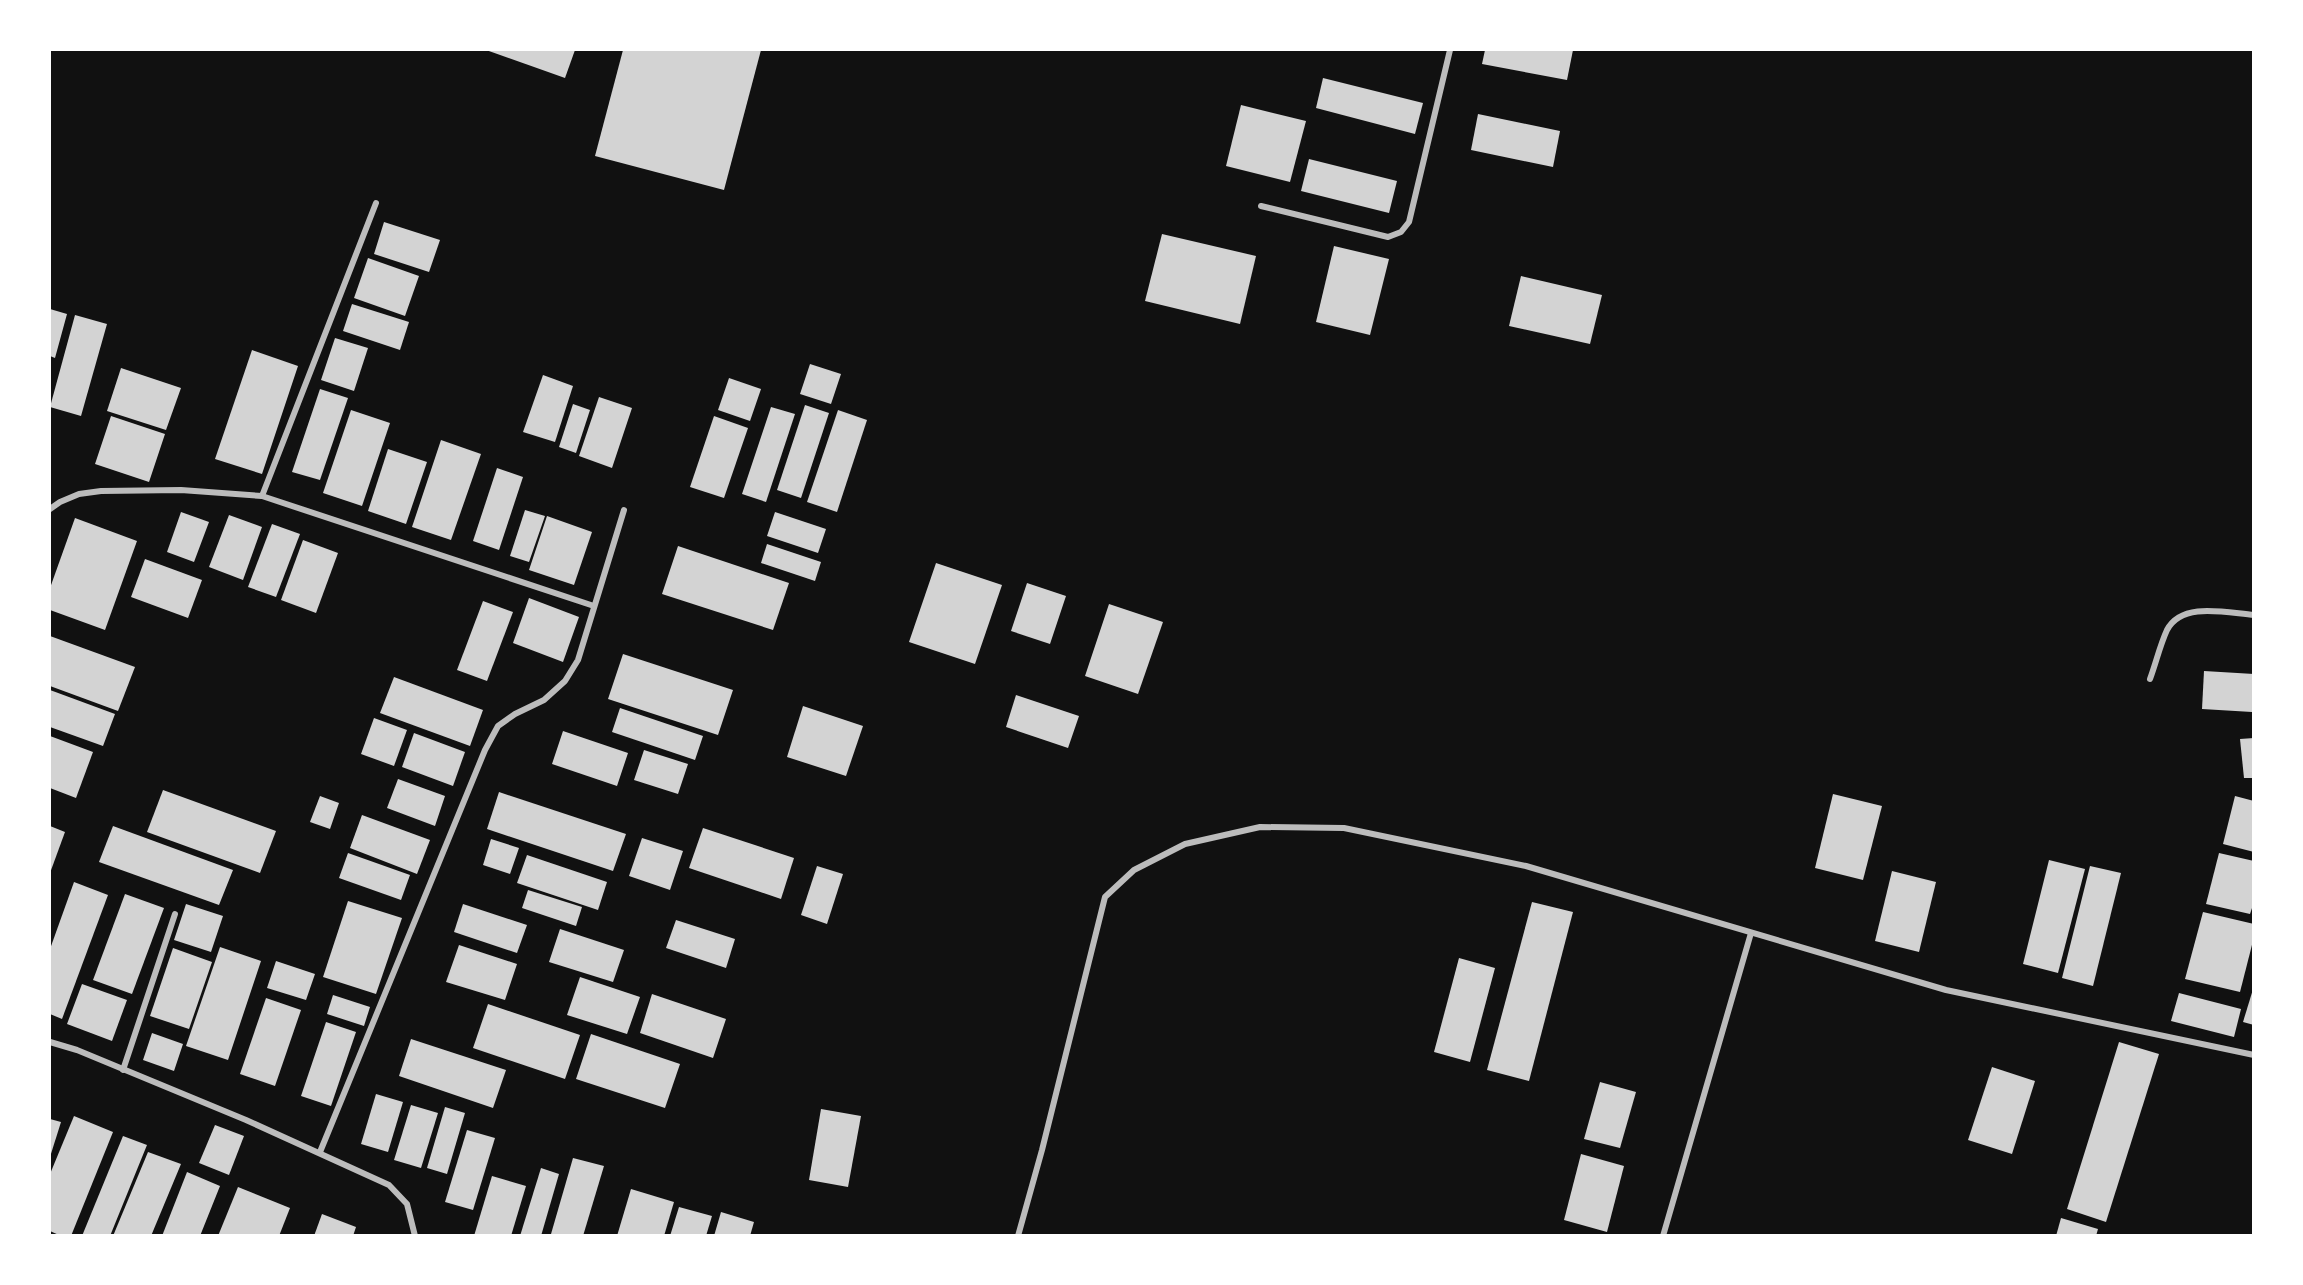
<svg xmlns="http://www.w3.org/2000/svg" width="2303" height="1285" viewBox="0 0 2303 1285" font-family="Overpass,sans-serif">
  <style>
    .building { fill: #d3d3d3 }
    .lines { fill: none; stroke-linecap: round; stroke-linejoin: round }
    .minor { stroke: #bcbcbc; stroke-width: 6 }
  </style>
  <rect width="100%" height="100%" fill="#111"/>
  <g class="building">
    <polygon points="486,50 575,50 565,78"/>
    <polygon points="623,50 761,50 724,190 595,156"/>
    <polygon points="1485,50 1573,50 1567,80 1482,64"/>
    <polygon points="1323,78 1423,103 1415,134 1316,108"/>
    <polygon points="1241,105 1306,121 1290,182 1226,166"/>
    <polygon points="1478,114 1560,131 1553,167 1471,150"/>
    <polygon points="1309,159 1397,181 1389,213 1301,191"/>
    <polygon points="384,222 440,240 429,272 374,254"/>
    <polygon points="1162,234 1256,256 1240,324 1145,301"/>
    <polygon points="1334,246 1389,259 1370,335 1316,322"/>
    <polygon points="368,258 419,276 405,316 354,298"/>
    <polygon points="1521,276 1602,295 1590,344 1509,326"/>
    <polygon points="352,304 409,322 400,350 343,331"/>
    <polygon points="50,309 67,314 55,358 50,356"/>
    <polygon points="75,315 107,324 81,416 50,407"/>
    <polygon points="335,338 368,348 354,391 321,380"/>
    <polygon points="252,350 298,366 262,474 215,459"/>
    <polygon points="810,364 841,374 831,404 800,394"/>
    <polygon points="121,368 181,388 166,430 107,411"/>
    <polygon points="543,375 573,386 555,442 523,432"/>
    <polygon points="729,378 761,389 750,421 718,410"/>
    <polygon points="320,389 348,398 320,480 292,472"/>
    <polygon points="599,397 632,408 612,468 579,456"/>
    <polygon points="573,404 590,410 576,453 559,447"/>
    <polygon points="805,405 829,413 801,498 777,490"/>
    <polygon points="771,407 795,414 766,502 742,494"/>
    <polygon points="351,410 390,423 362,506 323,493"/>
    <polygon points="838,410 867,420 837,512 807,502"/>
    <polygon points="111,416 165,434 149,482 95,464"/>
    <polygon points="714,416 748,428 724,498 690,487"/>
    <polygon points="441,440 481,454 451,540 412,527"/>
    <polygon points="388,449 427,462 406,524 368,511"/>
    <polygon points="497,468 523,477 499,550 473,541"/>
    <polygon points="525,510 545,516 529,562 510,556"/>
    <polygon points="181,512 209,522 194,562 167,552"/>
    <polygon points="775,512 826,529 818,553 767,536"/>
    <polygon points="229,515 262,527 243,580 209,567"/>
    <polygon points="547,516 592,532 574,585 529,570"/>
    <polygon points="75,518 137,541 105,630 50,610 50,588"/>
    <polygon points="272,524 300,534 276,597 248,587"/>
    <polygon points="303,540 338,553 316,613 281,600"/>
    <polygon points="767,544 821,562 815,581 761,563"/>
    <polygon points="678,546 789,583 773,630 662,594"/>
    <polygon points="145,559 202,580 188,618 131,597"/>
    <polygon points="936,563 1002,585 975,664 909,642"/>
    <polygon points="1027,583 1066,596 1050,644 1011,631"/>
    <polygon points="529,598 579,617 563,662 513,643"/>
    <polygon points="483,601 513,612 487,681 457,670"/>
    <polygon points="1109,604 1163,622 1138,694 1085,676"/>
    <polygon points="50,636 135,667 118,711 50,686"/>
    <polygon points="623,654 733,690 718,735 608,699"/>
    <polygon points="2204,671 2254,674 2252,712 2202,709"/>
    <polygon points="394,677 483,710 470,746 380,713"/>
    <polygon points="50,690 115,714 103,746 50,727"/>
    <polygon points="1016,695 1079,716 1068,748 1006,727"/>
    <polygon points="803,706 863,726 846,776 787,757"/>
    <polygon points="620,708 703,736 695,760 612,732"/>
    <polygon points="374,718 407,730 394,766 361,754"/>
    <polygon points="563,731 628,753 617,786 552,764"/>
    <polygon points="414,733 465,752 453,786 402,767"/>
    <polygon points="50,736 93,752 76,798 50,788"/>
    <polygon points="2254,738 2254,778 2244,778 2240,739"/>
    <polygon points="644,750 688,764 678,794 634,780"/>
    <polygon points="398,779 445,796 435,826 387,808"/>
    <polygon points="163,790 276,831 260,873 147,832"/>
    <polygon points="499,792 626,834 613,871 487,829"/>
    <polygon points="1833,794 1882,806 1863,880 1815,868"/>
    <polygon points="320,796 339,803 330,829 310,822"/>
    <polygon points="2235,796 2254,801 2254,852 2223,844"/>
    <polygon points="362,815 430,840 417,874 350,848"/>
    <polygon points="50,826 65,832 50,873"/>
    <polygon points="113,826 233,870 219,905 99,862"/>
    <polygon points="703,828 794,858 781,899 689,868"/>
    <polygon points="642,838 683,851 670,890 629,876"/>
    <polygon points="491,839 519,848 510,874 483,865"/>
    <polygon points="348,853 410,875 401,900 339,878"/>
    <polygon points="2219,853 2254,861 2254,902 2250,914 2206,904"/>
    <polygon points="527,855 607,882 598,910 517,883"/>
    <polygon points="2049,860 2085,869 2058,973 2023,964"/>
    <polygon points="817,866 843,874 827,924 801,915"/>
    <polygon points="2090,866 2121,873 2093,986 2062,978"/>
    <polygon points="1892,871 1936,882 1919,952 1875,941"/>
    <polygon points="74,882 108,895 62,1019 50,1014 50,949"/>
    <polygon points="528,890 582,907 576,926 522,908"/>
    <polygon points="125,894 164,908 132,994 93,980"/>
    <polygon points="348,901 402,918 376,994 323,977"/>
    <polygon points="1532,902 1573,912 1529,1081 1487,1070"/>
    <polygon points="186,904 223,916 211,952 174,940"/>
    <polygon points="463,904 527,925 517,953 454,932"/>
    <polygon points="2203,912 2254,924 2254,937 2240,992 2185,979"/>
    <polygon points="676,920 735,939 726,968 666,948"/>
    <polygon points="560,929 624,950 613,982 549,962"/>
    <polygon points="459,945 517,964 505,1000 446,982"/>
    <polygon points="220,947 261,961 228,1060 186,1046"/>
    <polygon points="173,948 212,962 189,1029 150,1016"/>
    <polygon points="1459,958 1495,968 1470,1062 1434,1052"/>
    <polygon points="276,961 315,974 306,1000 267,988"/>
    <polygon points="580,977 640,997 627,1034 567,1015"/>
    <polygon points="82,984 127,1000 112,1041 67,1024"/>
    <polygon points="2254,986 2254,1025 2243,1022"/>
    <polygon points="2179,993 2241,1009 2234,1037 2171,1021"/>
    <polygon points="652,994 726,1019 713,1058 640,1033"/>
    <polygon points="333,995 370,1007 364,1026 327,1014"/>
    <polygon points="266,998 301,1010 275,1086 240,1074"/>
    <polygon points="488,1004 580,1035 565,1079 473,1048"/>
    <polygon points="326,1022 356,1032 331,1106 301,1096"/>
    <polygon points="152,1033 183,1044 174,1071 143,1060"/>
    <polygon points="591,1034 680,1064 665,1108 576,1079"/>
    <polygon points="411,1039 506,1070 493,1108 399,1076"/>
    <polygon points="2119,1042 2159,1054 2106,1222 2067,1209"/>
    <polygon points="1992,1067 2035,1081 2012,1154 1968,1140"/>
    <polygon points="1600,1082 1636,1092 1620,1148 1584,1139"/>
    <polygon points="376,1094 403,1102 388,1152 361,1144"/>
    <polygon points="411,1105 438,1113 421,1168 394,1160"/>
    <polygon points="445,1107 465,1113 447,1174 427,1168"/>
    <polygon points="821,1109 861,1116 848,1187 809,1180"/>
    <polygon points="74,1116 113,1132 71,1236 61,1236 50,1231 50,1174"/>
    <polygon points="50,1119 61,1122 50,1157"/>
    <polygon points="215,1125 244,1136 229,1175 199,1163"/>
    <polygon points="467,1130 495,1138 473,1210 445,1202"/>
    <polygon points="123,1136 147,1145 110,1236 82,1236"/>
    <polygon points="148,1152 181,1164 151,1236 113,1236"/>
    <polygon points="1581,1154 1624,1166 1607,1232 1564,1220"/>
    <polygon points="573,1158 604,1166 583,1236 555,1236 551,1234"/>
    <polygon points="541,1168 559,1174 541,1236 520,1236"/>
    <polygon points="187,1172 220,1186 200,1236 162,1236"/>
    <polygon points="492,1176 526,1186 511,1236 474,1236"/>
    <polygon points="238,1187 290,1208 279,1236 218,1236"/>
    <polygon points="631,1189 674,1202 664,1236 617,1236"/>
    <polygon points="679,1207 712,1216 706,1236 670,1236"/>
    <polygon points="721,1212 754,1222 750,1236 714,1236"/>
    <polygon points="322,1214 356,1227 353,1236 314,1236"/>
    <polygon points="2061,1218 2098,1229 2096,1236 2056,1236"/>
  </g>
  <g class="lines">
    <g class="minor">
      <polyline points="1261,206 1388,237 1401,232 1409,222 1450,50"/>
      <polyline points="262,496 376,203"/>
      <polyline points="50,509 60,502 79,494 101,491 181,490 262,496 594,606"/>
      <path d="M2150 679C2156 663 2160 645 2167 630 2182 601 2227 613 2254 615"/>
      <polyline points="50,1042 77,1050 246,1120 389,1185 407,1204 415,1236"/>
      <polyline points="123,1070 175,914"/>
      <polyline points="320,1152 485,750 498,726 515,714 544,700 565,681 578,660 624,510"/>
      <polyline points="1018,1236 1042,1150 1105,897 1134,870 1185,844 1260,827 1344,828 1526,866 1946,990 2254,1055"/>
      <polyline points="1663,1236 1751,933"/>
    </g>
  </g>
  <rect width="2303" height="1285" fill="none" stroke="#ffffff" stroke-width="102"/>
</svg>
